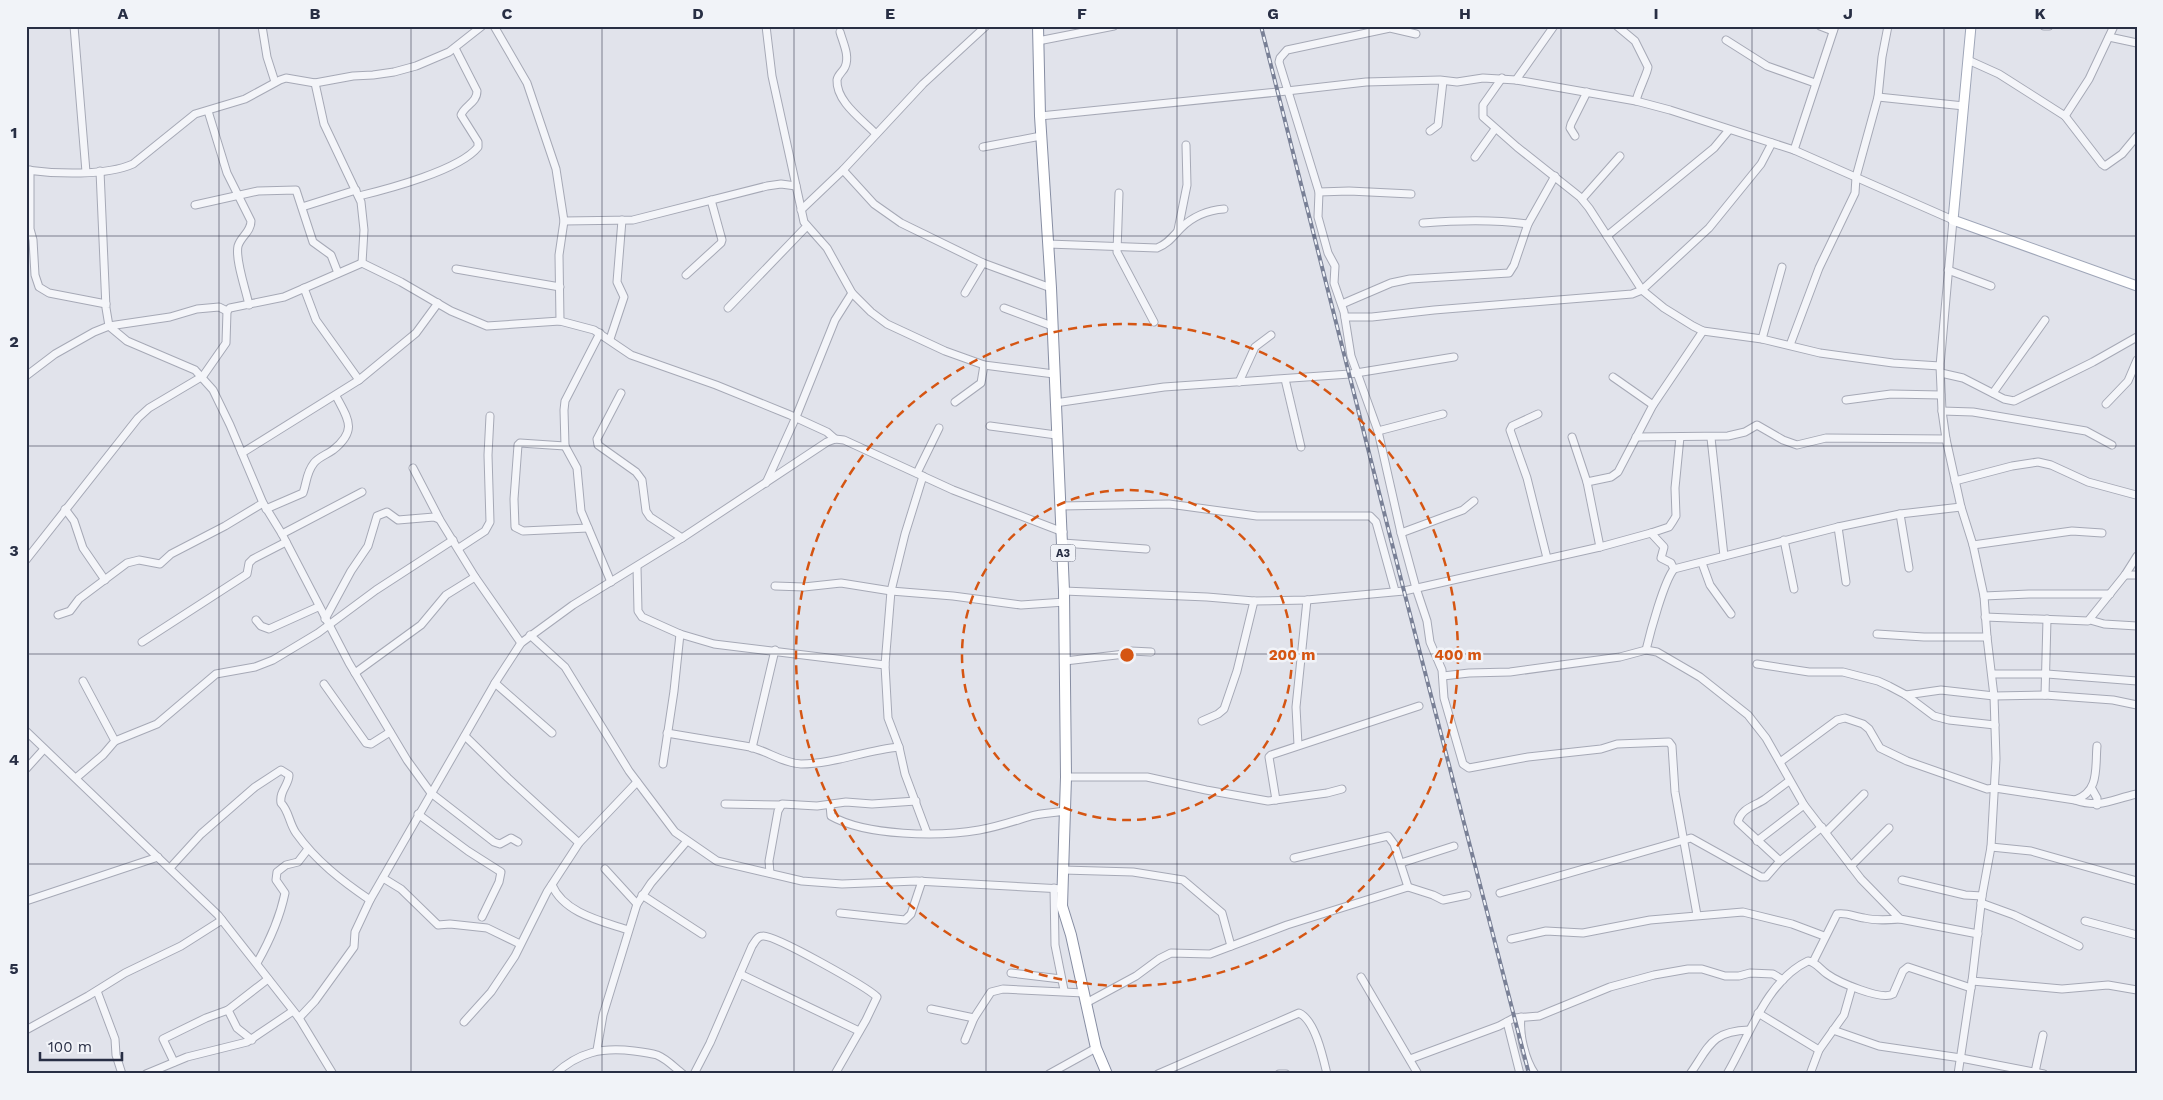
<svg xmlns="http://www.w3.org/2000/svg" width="2163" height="1100" viewBox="0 0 2163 1100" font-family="'Work Sans',sans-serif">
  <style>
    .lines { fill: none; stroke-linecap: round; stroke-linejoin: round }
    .minor-casing { stroke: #a6a9b6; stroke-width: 9 }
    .major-casing { stroke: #9fa6b8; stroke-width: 11 }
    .highway-casing { stroke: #878ea3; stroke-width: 12 }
    .minor { stroke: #f4f5f9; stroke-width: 7 }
    .major { stroke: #fff; stroke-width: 9 }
    .highway { stroke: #fff; stroke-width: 10 }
    .rail-casing { stroke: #798096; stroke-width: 4 }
    .rail { stroke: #f1f3f8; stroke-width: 2; stroke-dasharray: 5.5; stroke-linecap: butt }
    .grid { fill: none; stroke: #282e44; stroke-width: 1; stroke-opacity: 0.55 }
    .ring { fill: none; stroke: #d55512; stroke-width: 2.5; stroke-dasharray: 9 6 }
    .labels { text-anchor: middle; stroke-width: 5; stroke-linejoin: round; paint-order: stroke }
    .shield { fill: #f1f3f8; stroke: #64697a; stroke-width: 1 }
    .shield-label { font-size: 11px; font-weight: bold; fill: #282e44 }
    .centre { fill: #d55512; stroke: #f1f3f8; stroke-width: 2.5 }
    .ring-label { font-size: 15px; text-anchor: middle; font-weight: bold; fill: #d55512; stroke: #f1f3f8; stroke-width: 5; stroke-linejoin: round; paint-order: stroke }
    .neatline { fill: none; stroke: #282e44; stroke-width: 2 }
    .grid-label { font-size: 16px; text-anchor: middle; font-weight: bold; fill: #282e44 }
  </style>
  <rect width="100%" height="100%" fill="#e1e3eb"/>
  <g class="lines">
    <defs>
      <g id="minor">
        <polyline points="74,26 86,172"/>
        <polyline points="262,26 267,57 275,82"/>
        <polyline points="494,26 527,83 556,169 564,221 559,255 560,321"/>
        <polyline points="766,26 772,76 804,222 827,248 852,293 871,312 887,324 945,351 984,365 1054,374"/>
        <path d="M1617 26 1635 41 1648 67C1648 72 1638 91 1636 101"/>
        <polyline points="1820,26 1833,31"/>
        <polyline points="2044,26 2049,26"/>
        <path d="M840 32C843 43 850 56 845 67 843 72 838 74 837 80 836 102 863 120 876 134"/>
        <polyline points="1416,34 1390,28 1287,50 1280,58 1279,62 1319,192 1318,217 1328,253 1335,266 1334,283 1344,312 1351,356 1378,431 1401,533 1416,588 1427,621 1430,642 1442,670 1444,698 1463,764 1469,768 1528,757 1601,749 1617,744 1669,742 1672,746 1675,792 1697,915"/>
        <polyline points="2109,37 2137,43"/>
        <polyline points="1726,40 1767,66 1815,83"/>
        <polyline points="1038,41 1114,26"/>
        <polyline points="1968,60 1999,74 2065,116 2089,79 2114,26"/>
        <polyline points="1502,78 1483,105 1483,117 1517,147 1580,197 1589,208 1642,290 1664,308 1693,326 1703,331 1762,339 1820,353 1893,363 1940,366"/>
        <polyline points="1516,80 1554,26"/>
        <polyline points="315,83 324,124 361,202 364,230 362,263"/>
        <polyline points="1878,97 1964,106"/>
        <path d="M208 111 227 173 251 221C251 232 241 236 238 246 235 260 246 290 249 305"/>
        <polyline points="1040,116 1278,92 1366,82 1440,80 1457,82 1483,78 1516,80 1636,101 1670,110 1794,150 1953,220 1940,366 1942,411 1946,439 1961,507 1973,545 1984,596 1987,637 1994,696 1996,759 1991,847 1982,896 1972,981 1958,1074"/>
        <polyline points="2065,116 2102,164 2105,166 2122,154 2137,136"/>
        <polyline points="1430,131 1438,125 1443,81"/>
        <polyline points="1575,136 1570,128 1571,124 1587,92"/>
        <polyline points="983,147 1041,136"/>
        <polyline points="1794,150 1835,26"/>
        <polyline points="1475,157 1495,129"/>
        <path d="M26 170C56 174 106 176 133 164L195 114 245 99 280 80 286 78 315 83 353 76 373 75 394 72 416 66 449 52 482 26"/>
        <polyline points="30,170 30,229 33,240 35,275 39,287 49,293 106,304"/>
        <polyline points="843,170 874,204 901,223 983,263 1051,288"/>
        <polyline points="100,171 106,308 109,326 127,341 195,370 213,390 230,425 263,503 282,534 349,663 407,760 431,793 494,842 500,844 511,838 518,842"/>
        <polyline points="1319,192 1349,191 1411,194"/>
        <polyline points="1119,193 1117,252 1154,322"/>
        <path d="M359 196C388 189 460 170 478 147V142L461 115C465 105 477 103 477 91L455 48"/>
        <polyline points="1582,199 1620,156"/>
        <polyline points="195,205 258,191 296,190 313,242 331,255 338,273"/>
        <polyline points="302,207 356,190"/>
        <polyline points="801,210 843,170 923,84 986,26"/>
        <polyline points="564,221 633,220 767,186 781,184 796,186"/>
        <path d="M1423 223C1459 220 1493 219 1528 224"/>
        <polyline points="1178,230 1187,185 1186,145"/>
        <polyline points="1607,236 1714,148 1729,130"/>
        <path d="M1048 244 1157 248C1168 244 1173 236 1181 228 1192 217 1208 210 1224 209"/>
        <polyline points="456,269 560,287"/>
        <polyline points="1948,270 1991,286"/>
        <polyline points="686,275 721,243 722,240 711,200"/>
        <polyline points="304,288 316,320 359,380"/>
        <polyline points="965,293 983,263"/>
        <polyline points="1342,304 1391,283 1410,279 1509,273 1514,265 1528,224 1555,176"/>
        <polyline points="728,308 807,226"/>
        <polyline points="1004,308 1052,326"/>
        <polyline points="227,311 230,308 284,297 362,263 401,282 451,311 487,326 560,321 594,330 631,355 716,385 790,415 827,432 835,439"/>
        <polyline points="1345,317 1372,317 1434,310 1632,294 1642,290 1709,228 1761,164 1772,143"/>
        <polyline points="600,333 565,401 564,410 565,446 577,468 581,511 611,582"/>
        <polyline points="610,339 624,297 617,282 622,220"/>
        <polyline points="1762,339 1782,267"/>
        <polyline points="1790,345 1819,268 1855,193 1856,177 1878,97 1882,57 1888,26"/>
        <polyline points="1941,373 1963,378 2004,399 2014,401 2093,362 2137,337"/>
        <polyline points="26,376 55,354 94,332 109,326 170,317 197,309 219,307 227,311"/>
        <polyline points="1613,377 1653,405"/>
        <polyline points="1285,379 1301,447"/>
        <polyline points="1239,382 1255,347 1271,335"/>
        <polyline points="621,393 597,439 598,445 636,472 642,480 646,511 650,517 682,538"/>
        <polyline points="1993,393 2045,320"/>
        <polyline points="1846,400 1891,394 1941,395"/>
        <polyline points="955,402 981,383 984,365"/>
        <polyline points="1055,403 1164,387 1350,374 1454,357"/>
        <polyline points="2106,404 2128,381 2137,360"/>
        <polyline points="1942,411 1973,412 2086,431 2112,445"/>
        <polyline points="1538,414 1512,426 1510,430 1527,478 1547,558"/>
        <polyline points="990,426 1056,435"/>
        <polyline points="1378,431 1443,414"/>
        <polyline points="1572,437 1587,482 1600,547"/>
        <polyline points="1636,437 1728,436 1745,432 1757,425 1783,440 1797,445 1826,438 1946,439"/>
        <polyline points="1711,438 1724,556"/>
        <polyline points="565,446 520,443 518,445 514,499 515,527 523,531 588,528"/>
        <polyline points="242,453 359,380 416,333 438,303"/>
        <polyline points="413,468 440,520 475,577 521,643"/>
        <polyline points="917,473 939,428"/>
        <polyline points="923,476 905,534 891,591 885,665 888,718 899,747 905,774 927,833"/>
        <polyline points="1955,481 2012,466 2038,462 2051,465 2088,482 2136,495"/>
        <polyline points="1587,482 1611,477 1618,472 1653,405 1703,331"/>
        <polyline points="766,483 796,417 835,320 852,293"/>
        <polyline points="1061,506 1169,504 1257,516 1370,516 1376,522 1395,591"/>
        <polyline points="65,509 74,521 83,548 105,580"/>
        <path d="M266 509 303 493C307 482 306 473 314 463 319 457 326 455 333 450 358 430 348 419 336 396"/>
        <polyline points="1900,514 1909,568"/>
        <polyline points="1838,527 1846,582"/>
        <polyline points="1401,533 1463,510 1474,501"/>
        <polyline points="1651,533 1664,547 1661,558 1671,563 1674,569"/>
        <polyline points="282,534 362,492"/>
        <polyline points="1784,540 1794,589"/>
        <polyline points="1063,543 1146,549"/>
        <polyline points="1973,545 2072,531 2102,533"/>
        <polyline points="459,548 485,531 490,522 488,455 490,416"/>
        <polyline points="26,560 138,418 149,408 203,376 226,343 227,311"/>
        <polyline points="1702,563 1710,585 1731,614"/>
        <polyline points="637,567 638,611 642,617 680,634 714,644 885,665"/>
        <polyline points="2125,575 2137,575"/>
        <polyline points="775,586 804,587 841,583 891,591 953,596 1021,605 1065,602"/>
        <polyline points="1064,591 1207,597 1254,601 1307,600 1404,591 1600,547 1651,533 1669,527 1673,521 1676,516 1675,488 1680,437"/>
        <polyline points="1984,596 2029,594 2110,594"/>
        <polyline points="58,615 70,611 79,599 127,563 139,560 160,564 171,554 225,526 263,503"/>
        <polyline points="1985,617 2088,621 2125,575 2137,556"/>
        <polyline points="325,619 351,571 368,546 377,516 387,512 398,520 434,517 439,519"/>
        <polyline points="256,620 261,626 269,629 318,607"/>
        <polyline points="2090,620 2104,624 2137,626"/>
        <polyline points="1877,634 1924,637 1987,637"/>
        <polyline points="530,635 565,667 629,771 675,832 717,861 802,881 842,884 916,881 1063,889"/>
        <polyline points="142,642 247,574 249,563 253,559 286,542"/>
        <path d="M1646 650C1650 633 1664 581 1674 569L1838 527 1900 514 1961 507"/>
        <polyline points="1065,661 1125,654 1131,651 1151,652"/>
        <polyline points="1757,664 1809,672 1843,672 1878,681 1889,686 1906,695 1934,716 1949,720 1995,725"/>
        <polyline points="355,673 421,625 446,595 475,577"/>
        <polyline points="1992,674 2047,674 2137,681"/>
        <polyline points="1443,676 1469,673 1510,672 1620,657 1646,650 1657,652 1700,677 1748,715 1766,738 1804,805 1861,879 1900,919 1978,934"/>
        <polyline points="495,683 552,733"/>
        <polyline points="324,684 366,743 371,744 390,732"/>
        <polyline points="1906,695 1941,690 1994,696 2045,695 2113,700 2137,705"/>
        <polyline points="2045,695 2047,619"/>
        <polyline points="1202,721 1218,714 1224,709 1237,671 1254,601"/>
        <polyline points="26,731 218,915 299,1018 333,1074"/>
        <path d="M667 733C695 738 723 742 750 747 768 751 782 763 801 764 834 764 866 750 899 747"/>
        <polyline points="465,736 508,778 579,843"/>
        <polyline points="115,741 157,724 216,674 255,667 273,660 318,633 376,590 453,540"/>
        <polyline points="1298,745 1296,707 1307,600"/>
        <polyline points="752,748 775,650"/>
        <path d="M1780 762 1837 720 1845 718 1863 724 1869 729 1880 748 1907 761 1987 789 1995 788 2075 800C2100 792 2095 767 2097 746"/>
        <polyline points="663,764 674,691 680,634"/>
        <polyline points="26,769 44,749"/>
        <polyline points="1066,777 1147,777 1206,790 1268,801 1327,793 1342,789"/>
        <polyline points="76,778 103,755 115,741 83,681"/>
        <polyline points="2092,789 2097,798 2097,805"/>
        <polyline points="1276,800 1269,757 1271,755 1419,706"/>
        <path d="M2075 800C2101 809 2112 799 2137 794"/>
        <polyline points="725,804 781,805"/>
        <path d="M830 805 831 816C866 836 939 837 979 830 997 827 1014 821 1031 816 1042 813 1054 813 1065 811"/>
        <polyline points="418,814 468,851 501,872 499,882 482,917"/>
        <polyline points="1826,832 1864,794"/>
        <polyline points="1757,841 1804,805"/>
        <polyline points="1991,847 2031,851 2137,881"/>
        <polyline points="1294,858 1388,836 1394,844 1408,887"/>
        <path d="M1780 861 1738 822C1741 808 1755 806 1765 799 1773 793 1781 787 1789 781"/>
        <polyline points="1401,863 1454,846"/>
        <polyline points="1851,866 1889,828"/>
        <path d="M170 868 201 834 255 787 281 770 289 775C289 785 279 791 281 803 289 811 289 823 296 833 316 861 342 881 370 900"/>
        <polyline points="605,869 637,904"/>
        <polyline points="1063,870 1133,872 1183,880 1222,913 1231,946"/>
        <polyline points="770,873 769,861 778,811 782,804 817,806 846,802 872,804 916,801"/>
        <polyline points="383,878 401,889 438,925 450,924 487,928 520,944"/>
        <polyline points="1902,880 1965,895 1982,896"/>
        <path d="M552 885C564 913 601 921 628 930"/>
        <polyline points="1054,888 1055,945 1064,990"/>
        <polyline points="1500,893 1691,838 1761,877 1766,877 1780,861 1822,827"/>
        <polyline points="642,895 702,934"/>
        <polyline points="26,901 158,857"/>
        <polyline points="1981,903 2014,915 2079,946"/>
        <polyline points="840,913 905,920 911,914 922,881"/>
        <polyline points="2085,921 2137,935"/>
        <polyline points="1511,939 1546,931 1583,933 1650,920 1743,912 1792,924 1824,936"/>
        <path d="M1813 962 1837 914C1846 912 1855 917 1864 918 1876 921 1888 920 1900 919"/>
        <path d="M257 963C269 942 280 917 285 893L276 880 277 872 286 865 298 862 308 849"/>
        <polyline points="1011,973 1061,979"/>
        <polyline points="740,974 859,1031"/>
        <polyline points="1361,977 1418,1074"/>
        <polyline points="1972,981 2062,989 2108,985 2137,990"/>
        <polyline points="97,991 115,1039 116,1055 122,1074"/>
        <polyline points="1086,1003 1136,976 1159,959 1171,953 1210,954 1287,925 1408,887 1433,895 1443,900 1467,895"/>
        <polyline points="931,1009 974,1018"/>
        <polyline points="228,1010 237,1028 252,1040"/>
        <polyline points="1758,1013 1819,1050"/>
        <path d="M1521 1017C1519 1034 1525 1060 1535 1074"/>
        <polyline points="299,1018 315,1001 354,947 355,932 370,900 495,683 521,643 573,605 682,538 827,442 835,439 844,440 953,490 1063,532"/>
        <polyline points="464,1022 491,992 515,956 547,892 579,843 637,782"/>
        <polyline points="1507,1022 1520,1074"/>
        <polyline points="26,1030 88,996 125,973 181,946 222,920"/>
        <polyline points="1833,1030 1879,1046 1961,1058 2044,1074"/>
        <polyline points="965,1040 974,1018 991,992 1003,989 1084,993"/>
        <polyline points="597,1050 603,1015 637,904 651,883 687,841"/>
        <polyline points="1410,1059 1499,1026 1514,1018 1539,1016 1610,987 1654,975 1688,969 1702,969 1725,976 1739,976 1750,973 1773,974 1783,980"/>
        <polyline points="174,1062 163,1039 206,1018 228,1010 268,979"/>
        <polyline points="2035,1072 2043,1035"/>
        <polyline points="146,1074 187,1057 247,1042 293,1011"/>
        <path d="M555 1074C579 1052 602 1047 634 1051 642 1052 650 1053 657 1055 667 1059 675 1068 683 1074"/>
        <path d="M694 1074 710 1043 752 946C755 942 757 936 763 936 775 935 867 987 877 997L866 1020 835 1074"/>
        <polyline points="1049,1074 1096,1048"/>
        <path d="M1158 1074 1299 1013C1315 1020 1323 1057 1327 1074"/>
        <polyline points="1279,1074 1286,1074"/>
        <path d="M1690 1074C1709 1047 1711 1031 1749 1030"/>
        <path d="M1727 1074C1749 1037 1766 981 1808 961 1816 962 1820 969 1827 974 1838 982 1882 1001 1893 994L1903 971 1908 967 1971 988"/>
        <polyline points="1810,1074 1819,1050 1844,1015 1852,987"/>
      </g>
      <polyline id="major" points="1971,26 1953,220 2137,286"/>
      <polyline id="highway" points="1038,26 1040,116 1051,288 1064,591 1066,777 1062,906 1071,935 1096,1048 1107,1074"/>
    </defs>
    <use href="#minor" class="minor-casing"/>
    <use href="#major" class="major-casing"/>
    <use href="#highway" class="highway-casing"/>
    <use href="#minor" class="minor"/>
    <use href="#major" class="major"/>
    <use href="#highway" class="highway"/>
    <defs>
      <polyline id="rail" points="1261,26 1404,591 1529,1074"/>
    </defs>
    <use href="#rail" class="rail-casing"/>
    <use href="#rail" class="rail"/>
  </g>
  <path class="grid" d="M219 26V1074M411 26V1074M602 26V1074M794 26V1074M986 26V1074M1177 26V1074M1369 26V1074M1561 26V1074M1752 26V1074M1944 26V1074M26 236H2137M26 446H2137M26 654H2137M26 864H2137"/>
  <g class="ring">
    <circle cx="1127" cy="655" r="165"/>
    <circle cx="1127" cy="655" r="331"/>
  </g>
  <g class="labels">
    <rect class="shield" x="1050.5" y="544.5" width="25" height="17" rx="4"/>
    <g class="shield-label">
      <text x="1063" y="557">A3</text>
    </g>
  </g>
  <circle cx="1127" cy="655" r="8" class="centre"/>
  <g class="ring-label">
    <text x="1292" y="660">200 m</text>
    <text x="1458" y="660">400 m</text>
  </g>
  <rect width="2163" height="1100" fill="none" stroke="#f1f3f8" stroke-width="55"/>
  <path d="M40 1052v8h82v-8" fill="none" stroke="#282e44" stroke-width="2.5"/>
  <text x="48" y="1052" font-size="15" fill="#282e44" stroke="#f1f3f8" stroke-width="4" paint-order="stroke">100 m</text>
  <rect x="28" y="28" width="2108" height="1044" class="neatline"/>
  <g class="grid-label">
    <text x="123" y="19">A</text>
    <text x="315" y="19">B</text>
    <text x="507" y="19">C</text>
    <text x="698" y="19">D</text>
    <text x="890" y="19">E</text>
    <text x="1082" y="19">F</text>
    <text x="1273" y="19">G</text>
    <text x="1465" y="19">H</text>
    <text x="1656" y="19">I</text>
    <text x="1848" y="19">J</text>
    <text x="2040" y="19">K</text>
    <text x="14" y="138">1</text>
    <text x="14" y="347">2</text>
    <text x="14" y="556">3</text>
    <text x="14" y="765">4</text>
    <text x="14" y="974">5</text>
  </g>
</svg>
